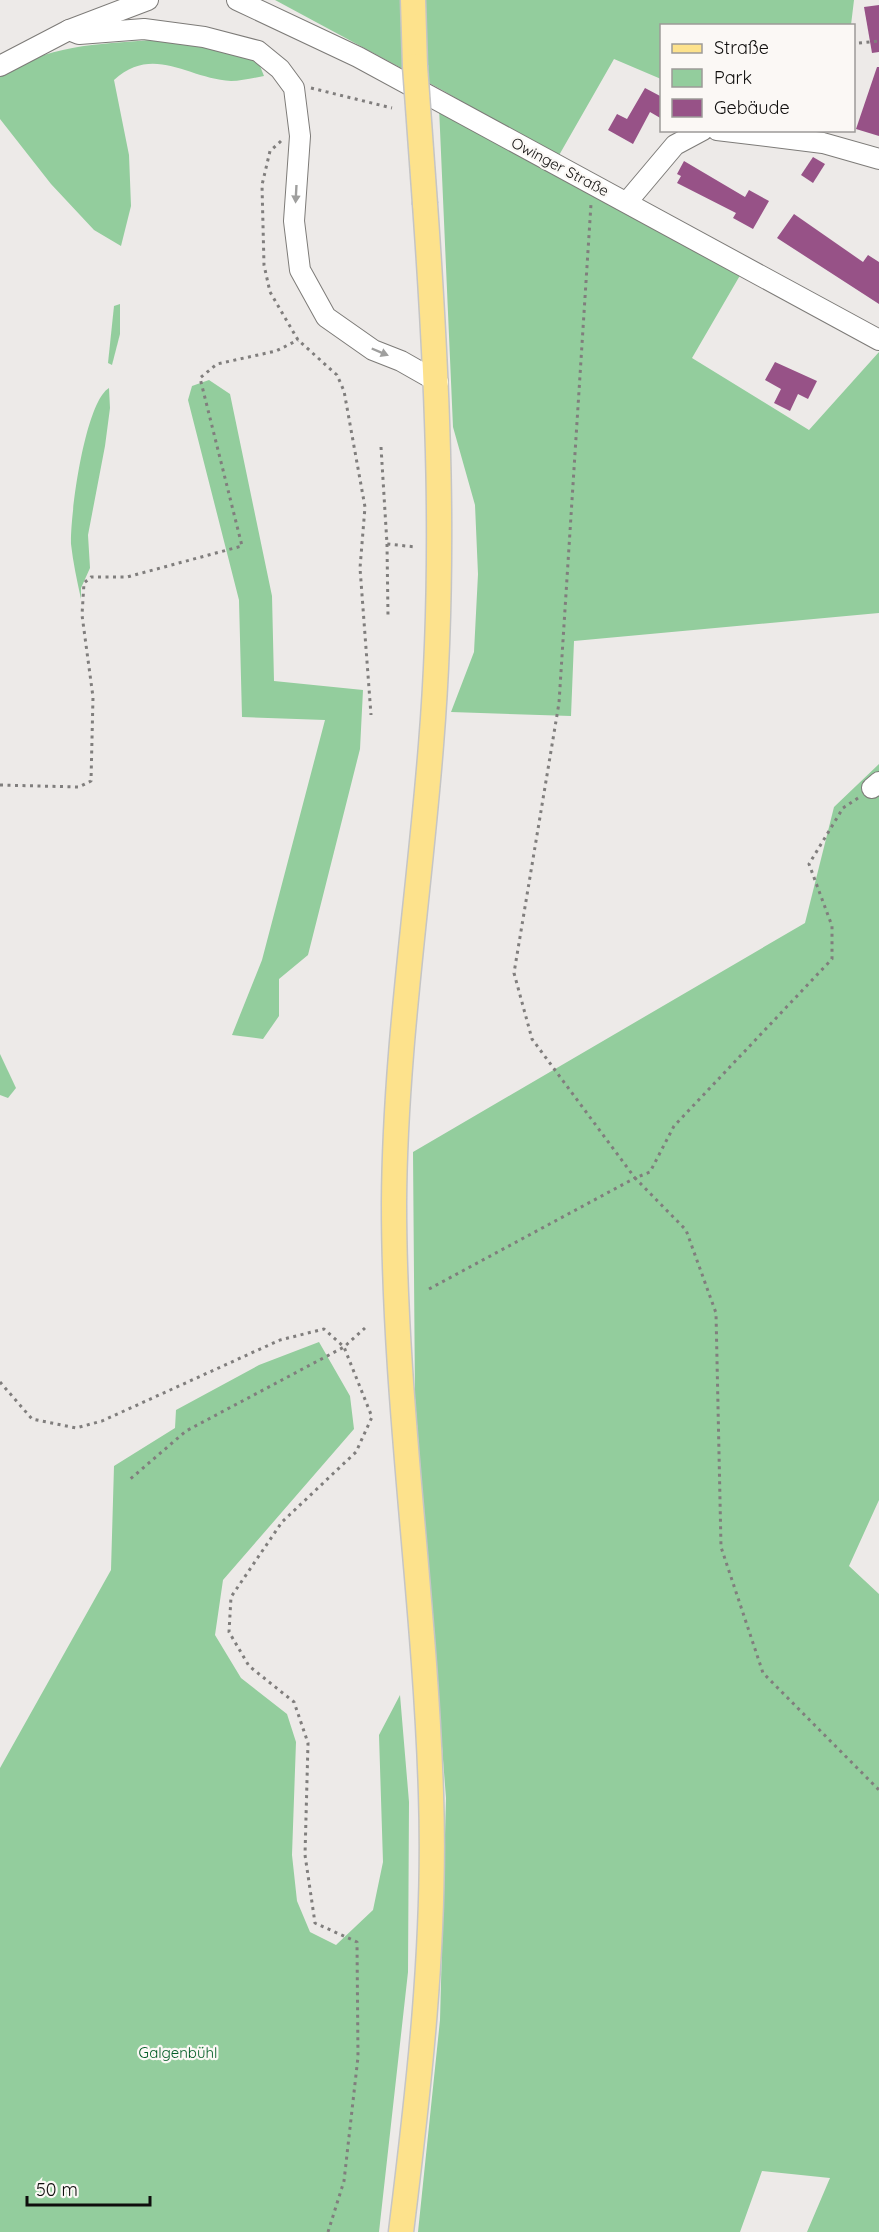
<svg xmlns="http://www.w3.org/2000/svg" width="879" height="2232" viewBox="0 0 879 2232" font-family="Quicksand,sans-serif">
  <style>
    .green { fill: #93cd9d }
    .building { fill: #975287 }
    .lines { fill: none; stroke-linecap: round; stroke-linejoin: round }
    .minor-casing { stroke: #7d7b78; stroke-width: 22 }
    .major-casing { stroke: #c5c5c5; stroke-width: 27 }
    .path { stroke: #807e7d; stroke-width: 3; stroke-dasharray: 3 4.5; stroke-linecap: butt }
    .minor { stroke: #fff; stroke-width: 20 }
    .major { stroke: #fde28c; stroke-width: 24 }
    .major-bridge-casing { stroke: #c5c5c5; stroke-width: 27; stroke-linecap: butt }
    .major-bridge { stroke: #fde28c; stroke-width: 24 }
    .oneway { fill: #9f9f9e }
    .labels { text-anchor: middle; stroke-width: 4.5; stroke-linejoin: round; paint-order: stroke }
    .street-label { font-size: 15px; fill: #0f0e0d; stroke: #fbf8f5 }
    .park-label { font-size: 15px; fill: #005c25; stroke: #fbf8f5 }
  </style>
  <rect width="100%" height="100%" fill="#edeae8"/>
  <g class="green">
    <polygon points="275,0 854,0 851,25 662,26 661,79 614,59 558,157 442,90"/>
    <path d="M151 40 235 51 258 61 264 76C253 78 241 81 231 81 188 79 154 44 114 80L129 155 131 206 121 246 94 230 51 184 0 119V77C44 45 99 44 151 40Z"/>
    <polygon points="439,107 742,272 692,358 809,430 879,352 879,613 574,641 571,716 451,712 474,652 478,574 475,505 453,427"/>
    <polygon points="120,304 120,334 112,365 108,363 114,306"/>
    <polygon points="209,380 230,394 272,596 274,681 363,690 360,749 308,955 279,979 279,1016 263,1039 232,1035 262,960 325,720 242,717 239,600 188,400 192,386"/>
    <path d="M109 388 110 408 105 446 88 535 90 568 81 588V599C77 581 73 562 71 544 70 515 85 402 109 388Z"/>
    <polygon points="879,764 879,1500 849,1566 879,1594 879,2232 807,2232 830,2178 762,2171 740,2232 418,2232 440,2020 446,1798 415,1398 413,1152 805,923 834,807"/>
    <polygon points="0,1054 16,1088 8,1098 0,1095"/>
    <polygon points="319,1342 350,1396 354,1429 223,1580 215,1635 241,1678 287,1714 296,1742 292,1855 297,1901 310,1932 336,1945 373,1910 383,1862 379,1735 400,1695 409,1802 408,1972 379,2232 0,2232 0,1768 111,1570 114,1466 175,1428 176,1410 259,1365"/>
  </g>
  <g class="building">
    <polygon points="879,5 879,52 872,53 864,7"/>
    <polygon points="877,67 879,67 879,136 856,129"/>
    <polygon points="645,88 662,97 662,119 650,112 633,144 608,130 617,114 627,119"/>
    <polygon points="813,157 825,164 813,183 801,175"/>
    <polygon points="684,161 745,197 749,190 769,201 753,229 733,218 736,213 677,183 681,176 677,174"/>
    <polygon points="794,214 863,262 868,255 879,262 879,304 777,238"/>
    <polygon points="775,362 817,381 808,399 798,394 790,411 774,403 781,389 765,380"/>
  </g>
  <g class="lines">
    <defs>
      <g id="minor">
        <polyline points="237,0 358,57 879,340"/>
        <polyline points="69,30 79,34 144,29 204,37 258,51 280,69 294,88 300,136 294,221 300,270 326,317 373,350 401,361 438,382"/>
        <polyline points="0,66 69,30 148,0"/>
        <polyline points="717,130 823,143 879,159"/>
        <polyline points="627,202 675,145 703,130"/>
        <polyline points="872,788 879,782"/>
      </g>
      <g id="major">
        <polyline points="413,0 415,66"/>
        <path d="M401 2232C419 2087 436 1941 431 1794 425 1597 394 1401 394 1203 395 1049 419 898 431 745 446 563 438 386 425 204"/>
      </g>
    </defs>
    <use href="#minor" class="minor-casing"/>
    <use href="#major" class="major-casing"/>
    <g class="path">
      <polyline points="859,43 879,41"/>
      <polyline points="311,88 392,108"/>
      <polyline points="281,141 270,151 262,185 264,265 270,292 298,340 337,375 344,391 365,507 360,568 371,715"/>
      <polyline points="381,447 387,544 416,547"/>
      <polyline points="387,544 388,616"/>
      <polyline points="0,785 79,787 91,781 93,697 82,615 84,583 91,577 127,577 242,546 200,378 217,364 276,351 298,340"/>
      <polyline points="858,798 843,808 809,864 832,926 832,959 674,1126 650,1172 635,1178 686,1230 716,1313 721,1547 763,1673 879,1790"/>
      <polyline points="429,1289 635,1178 532,1039 514,973 559,703 591,204"/>
      <polyline points="0,1382 32,1419 76,1428 102,1421 280,1340 324,1329 344,1347 186,1431 128,1481"/>
      <polyline points="328,2232 344,2181 358,2057 357,1942 315,1923 305,1855 308,1743 294,1702 249,1666 229,1632 231,1597 282,1522 356,1452 372,1417 344,1347 365,1328"/>
    </g>
    <use href="#minor" class="minor"/>
    <use href="#major" class="major"/>
    <defs>
      <polyline id="major-bridge" points="415,66 425,204"/>
    </defs>
    <use href="#major-bridge" class="major-bridge-casing"/>
    <use href="#major-bridge" class="major-bridge"/>
  </g>
  <defs><path id="oneway-solid" d="M-6-.8H1V-3.2L6.5 0L1 3.2V.8H-6Z" transform="scale(1.5)"/></defs>
  <g class="oneway">
    <use href="#oneway-solid" transform="translate(296 194) rotate(93)"/>
    <use href="#oneway-solid" transform="translate(380 352) rotate(23)"/>
  </g>
  <g class="labels">
    <g class="street-label">
      <text transform="translate(560 167) rotate(28)" y="5">Owinger Straße</text>
    </g>
    <g class="park-label">
      <text x="178" y="2058">Galgenbühl</text>
    </g>
  </g>
  <rect x="660" y="24" width="195" height="108" fill="#fbf8f5" stroke="#9d9a98" stroke-width="1.5"/>
  <rect x="672" y="44" width="30" height="9" fill="#fde28c" stroke="#9d9a98" stroke-width="1.5"/>
  <text x="714" y="54" font-size="18" fill="#0f0e0d">Straße</text>
  <rect x="672" y="69" width="30" height="18" fill="#93cd9d" stroke="#9d9a98" stroke-width="1.5"/>
  <text x="714" y="84" font-size="18" fill="#0f0e0d">Park</text>
  <rect x="672" y="99" width="30" height="18" fill="#975287" stroke="#9d9a98" stroke-width="1.5"/>
  <text x="714" y="114" font-size="18" fill="#0f0e0d">Gebäude</text>
  <path d="M27 2196v9h123v-9" fill="none" stroke="#0f0e0d" stroke-width="3"/>
  <text x="36" y="2196" font-size="18" fill="#0f0e0d" stroke="#fbf8f5" stroke-width="4.5" paint-order="stroke">50 m</text>
</svg>
